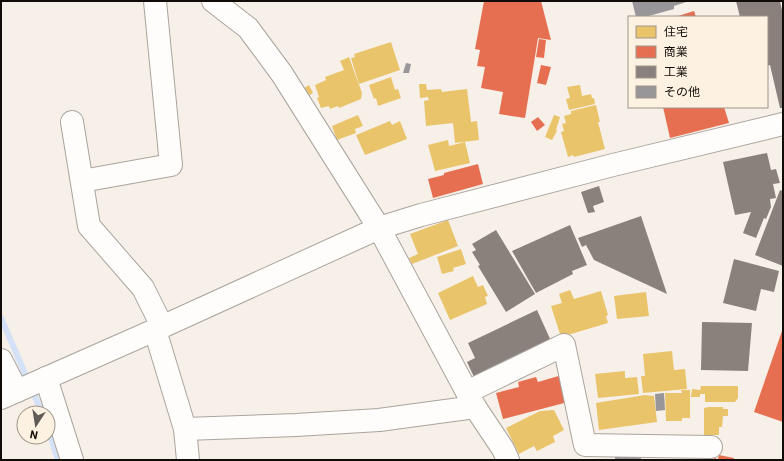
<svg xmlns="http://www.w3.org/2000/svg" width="784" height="461" viewBox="0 0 784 461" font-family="Roboto,'Noto Sans JP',sans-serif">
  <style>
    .homes { fill: #e9c46a }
    .shops { fill: #e76f51 }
    .industry { fill: #8a817c }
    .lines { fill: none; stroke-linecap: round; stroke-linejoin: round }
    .stream { stroke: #d4e1f7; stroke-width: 6 }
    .building { fill: #99969a }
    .street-casing { stroke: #aaa49d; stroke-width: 24 }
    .secondary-casing { stroke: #aaa49d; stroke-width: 24 }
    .street { stroke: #fefdfc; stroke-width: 22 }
    .secondary { stroke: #fefdfc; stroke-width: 22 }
  </style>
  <rect width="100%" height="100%" fill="#f7f0e8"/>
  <g class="homes">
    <polygon points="391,42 400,70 359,84 351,58 355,57 354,54"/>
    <polygon points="349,57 362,93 361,99 339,108 338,106 330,109 329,106 321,108 317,98 319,97 315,85 326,80 325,77 344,70 340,61"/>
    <polygon points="391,77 395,90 398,89 401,98 378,106 376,98 374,99 369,85"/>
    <polygon points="419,84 426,84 427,90 441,89 442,92 467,89 471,122 477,121 479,140 455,143 453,123 426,126 424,101 429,100 428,97 420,98"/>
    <polygon points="309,85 313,93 308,96 303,89"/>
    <polygon points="580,85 582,96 591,94 592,98 594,98 595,104 569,110 566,99 570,98 567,87"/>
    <polygon points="596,105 600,122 598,122 605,149 574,157 573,155 568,157 561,132 564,131 562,124 566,123 564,116 571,114 571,111"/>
    <polygon points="358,115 363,126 355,129 356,133 337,140 332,126"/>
    <polygon points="554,115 560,117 556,130 557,131 552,140 545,137"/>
    <polygon points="390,121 392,125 400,121 407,139 365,155 356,135"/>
    <polygon points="448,140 449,146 465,142 470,163 435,171 428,145"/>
    <polygon points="448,220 458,246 412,264 409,258 418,254 410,234"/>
    <polygon points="461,249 466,264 453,268 454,271 442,274 437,257"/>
    <polygon points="473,276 478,287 483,285 488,296 485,297 487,304 450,320 438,293"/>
    <polygon points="570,290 574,299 601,291 608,315 606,316 608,323 561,337 551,306 562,303 559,294"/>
    <polygon points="646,292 649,316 617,319 614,296"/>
    <polygon points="672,351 674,370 685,369 687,389 643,393 641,376 645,376 643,354"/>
    <polygon points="625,371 625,378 637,377 639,394 598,398 595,374"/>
    <polygon points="701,386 738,386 738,398 735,402 705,402 705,394 700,394 700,397 691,397 692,389 700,390"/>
    <polygon points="681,390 690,390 690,418 682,418 682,421 666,421 665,393 682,393"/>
    <polygon points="645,395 654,396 657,422 599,430 596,403"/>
    <polygon points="709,407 723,407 723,409 728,409 728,416 723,416 722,427 719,427 719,435 704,435 704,408"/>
    <polygon points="554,410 564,430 553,436 555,442 537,451 534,446 519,454 506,428 540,411"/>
  </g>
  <g class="shops">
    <polygon points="484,1 541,1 551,40 538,38 525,118 499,114 503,92 481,88 485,67 477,66 480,50 475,49"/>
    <polygon points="694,11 696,17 675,17"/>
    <polygon points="539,39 546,40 544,58 536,57"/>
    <polygon points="541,65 551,67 546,85 537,83"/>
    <polygon points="663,107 724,107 729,123 670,138"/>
    <polygon points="538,117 545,125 537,131 531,122"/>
    <polygon points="478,164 483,184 433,198 428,179 444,175 444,173"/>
    <polygon points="783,328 783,422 754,412"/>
    <polygon points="562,375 568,402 503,419 496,393 519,387 518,382 536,377 538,382"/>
    <polygon points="719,455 734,458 734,460 713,460 714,458 718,459"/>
  </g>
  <g class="industry">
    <polygon points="736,1 780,1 783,15 783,108 780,108 770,65 767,66 767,17 740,17"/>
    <polygon points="767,153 771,170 776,169 780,183 773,184 776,198 770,199 771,207 766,219 764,218 756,238 743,233 751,212 735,215 723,162"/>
    <polygon points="599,186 604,202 593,206 595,212 588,213 581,192"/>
    <polygon points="780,190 783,191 783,266 755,255"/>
    <polygon points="641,216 667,294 594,260 586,245 582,247 578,238"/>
    <polygon points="570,225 587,265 572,271 573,274 536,293 512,251"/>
    <polygon points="496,230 535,294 506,312 478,266 480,265 472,252 476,250 472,244"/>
    <polygon points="734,259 779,271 774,292 761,289 756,311 723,303"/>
    <polygon points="537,310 551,341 474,377 467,362 475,358 468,343"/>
    <polygon points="702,322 752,323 748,371 701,370"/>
  </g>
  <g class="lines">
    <g class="stream">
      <polyline points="1,318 42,413"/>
      <polyline points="48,429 58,460"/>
    </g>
  </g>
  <g class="building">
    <polygon points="632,1 689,1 674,6 674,9 645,17 636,17"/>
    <polygon points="406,63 411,64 409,73 403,73"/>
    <polygon points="664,393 665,410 656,411 655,394"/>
    <polygon points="615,455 641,456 641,460 615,460"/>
  </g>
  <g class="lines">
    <defs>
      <g id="street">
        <polyline points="213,1 248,28 282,74 379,228 475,407 503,449 508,460"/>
        <polyline points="72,122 89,226 143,288 162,326"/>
        <polyline points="82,181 171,165 155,1"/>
        <polyline points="155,330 185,429 296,425 379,420 475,407"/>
        <polyline points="1,360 17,391"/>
        <polyline points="46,378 72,460"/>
        <polyline points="467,392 564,345 585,445 711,447"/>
        <polyline points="185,429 188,460"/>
      </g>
      <polyline id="secondary" points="1,398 155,330 379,228 421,215 613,165 783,124"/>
    </defs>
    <use href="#street" class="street-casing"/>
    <use href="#secondary" class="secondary-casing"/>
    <use href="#street" class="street"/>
    <use href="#secondary" class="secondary"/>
  </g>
  <rect width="784" height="461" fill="none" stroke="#110c07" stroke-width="4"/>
  <rect x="628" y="16" width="140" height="92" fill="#fdf1e2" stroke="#9f958a"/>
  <rect x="636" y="26" width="20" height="12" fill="#e9c46a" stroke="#9f958a"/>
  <text x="664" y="36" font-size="12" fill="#110c07">住宅</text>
  <rect x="636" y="46" width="20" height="12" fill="#e76f51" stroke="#9f958a"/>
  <text x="664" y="56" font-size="12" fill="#110c07">商業</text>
  <rect x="636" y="66" width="20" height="12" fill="#8a817c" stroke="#9f958a"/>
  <text x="664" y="76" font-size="12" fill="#110c07">工業</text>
  <rect x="636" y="86" width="20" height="12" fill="#99969a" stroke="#9f958a"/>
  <text x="664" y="96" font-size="12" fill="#110c07">その他</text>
  <g transform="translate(36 425) rotate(192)"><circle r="19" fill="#fdf1e2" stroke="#9f958a"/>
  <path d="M0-3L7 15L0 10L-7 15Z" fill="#625c56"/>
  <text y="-6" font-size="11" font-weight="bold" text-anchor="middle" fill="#110c07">N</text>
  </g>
</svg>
